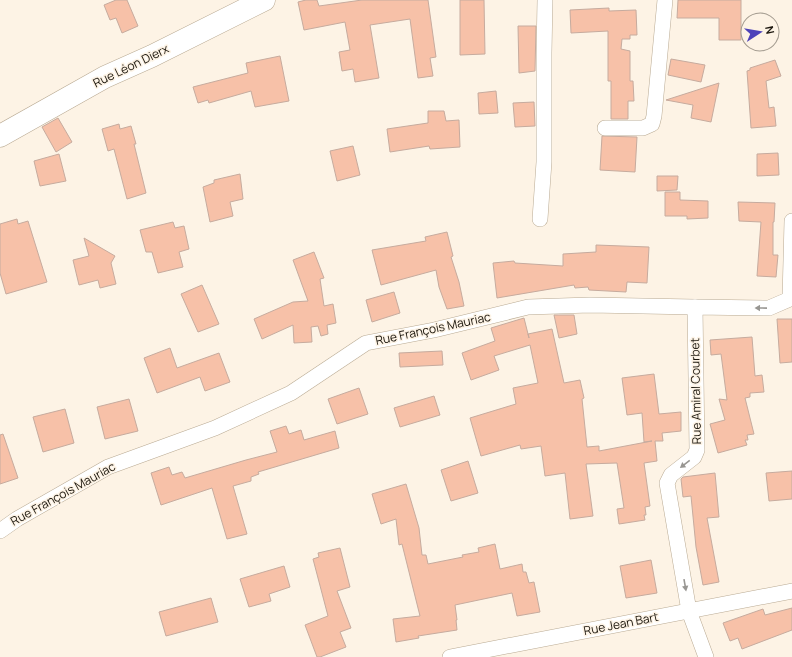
<svg xmlns="http://www.w3.org/2000/svg" width="792" height="657" viewBox="0 0 792 657" font-family="Manrope,sans-serif">
  <style>
    .building { fill: #f7c1a8; stroke: #c6ab9e }
    .lines { fill: none; stroke-linecap: round; stroke-linejoin: round }
    .street-casing { stroke: #b9aa93; stroke-width: 16 }
    .secondary-casing { stroke: #b9aa93; stroke-width: 23 }
    .street { stroke: #fff; stroke-width: 15 }
    .secondary { stroke: #fff; stroke-width: 22 }
    .oneway { fill: #989692 }
    .labels { text-anchor: middle; stroke-width: 3; stroke-linejoin: round; paint-order: stroke }
    .street-label { font-size: 12px; fill: #1b160d; stroke: #fdf3e5 }
  </style>
  <rect width="100%" height="100%" fill="#fdf3e5"/>
  <g class="building">
    <polygon points="116,0 127,0 138,26 122,33 116,18 110,20 104,5"/>
    <polygon points="306,0 317,0 319,6 362,0 428,0 436,57 430,58 433,76 418,78 410,19 370,25 379,78 355,82 353,69 342,71 339,52 350,50 345,22 304,30 298,2"/>
    <polygon points="460,0 484,0 485,54 460,55"/>
    <polygon points="678,0 741,0 741,40 719,40 719,18 677,18"/>
    <polygon points="609,8 609,11 636,10 637,35 630,35 630,39 622,39 621,49 630,51 630,81 633,81 634,101 628,101 628,119 611,119 611,81 608,81 608,31 571,33 570,10"/>
    <polygon points="518,26 536,26 535,71 519,73"/>
    <polygon points="280,56 289,101 255,107 251,91 209,103 208,100 198,103 193,87 248,73 246,63"/>
    <polygon points="671,59 705,65 701,82 668,75"/>
    <polygon points="775,60 781,76 766,81 769,108 774,107 776,126 751,128 747,71 750,70 750,68"/>
    <polygon points="719,83 711,122 691,118 693,105 666,100"/>
    <polygon points="496,91 498,113 479,114 478,93"/>
    <polygon points="534,102 535,126 515,127 513,103"/>
    <polygon points="428,111 444,111 446,121 459,120 460,147 430,149 429,146 390,152 387,129 428,123"/>
    <polygon points="58,118 72,142 56,152 42,127"/>
    <polygon points="119,124 120,129 131,126 136,144 134,144 146,193 127,199 114,149 108,151 102,129"/>
    <polygon points="602,136 637,137 635,172 600,170"/>
    <polygon points="353,146 360,175 337,181 330,151"/>
    <polygon points="778,153 779,175 757,176 757,154"/>
    <polygon points="59,154 66,181 40,186 34,161"/>
    <polygon points="240,174 243,199 230,202 233,216 210,222 203,187 214,183 214,180"/>
    <polygon points="657,176 678,176 677,190 657,191"/>
    <polygon points="665,192 680,192 680,200 708,201 708,218 687,219 687,216 665,216"/>
    <polygon points="738,202 775,203 774,222 773,222 773,255 778,255 776,277 757,276 761,222 739,221"/>
    <polygon points="17,219 18,224 28,221 47,282 6,294 0,273 0,224"/>
    <polygon points="173,222 175,228 184,226 189,249 179,252 183,267 158,273 152,252 146,252 140,230"/>
    <polygon points="447,232 453,256 451,257 459,282 464,306 447,309 439,287 436,270 381,285 372,250 426,241 425,237"/>
    <polygon points="84,238 115,256 111,263 116,284 100,288 98,280 79,285 73,260 89,256"/>
    <polygon points="596,245 649,247 647,283 627,282 626,292 589,290 588,287 575,288 574,285 497,298 493,263 514,261 515,263 563,266 563,254 596,252"/>
    <polygon points="314,252 324,278 320,279 324,306 333,304 336,323 327,325 328,334 321,336 318,326 311,327 312,342 294,343 293,325 262,339 254,319 293,302 308,301 293,260"/>
    <polygon points="202,285 219,324 198,332 181,294"/>
    <polygon points="394,292 400,313 372,322 366,300"/>
    <polygon points="554,315 574,315 577,334 559,338"/>
    <polygon points="524,318 529,338 528,334 552,329 564,383 580,380 584,398 582,399 587,447 599,446 599,451 652,441 644,442 642,413 627,415 622,378 654,374 659,414 681,412 681,431 662,433 663,441 655,441 657,461 644,463 650,506 645,507 646,515 644,515 645,520 619,524 617,509 624,508 617,463 586,464 593,516 570,519 565,473 545,476 541,446 521,449 520,445 481,456 470,418 516,404 513,388 538,383 530,345 494,356 499,370 471,380 462,353 495,341 491,328"/>
    <polygon points="777,319 792,319 792,362 780,363"/>
    <polygon points="752,337 755,376 762,375 764,392 750,393 750,397 745,398 754,434 747,435 748,440 745,440 747,445 718,453 710,424 725,420 719,399 727,400 721,354 711,355 710,340"/>
    <polygon points="170,348 177,368 219,353 230,382 205,391 200,377 157,393 144,358"/>
    <polygon points="442,351 443,365 400,367 399,353"/>
    <polygon points="359,388 368,414 337,424 328,399"/>
    <polygon points="434,396 440,415 400,427 394,408"/>
    <polygon points="129,399 138,431 105,439 97,407"/>
    <polygon points="65,409 74,443 43,452 33,417"/>
    <polygon points="286,426 289,434 301,430 304,440 335,431 339,448 258,472 259,474 251,477 251,481 233,486 247,534 227,539 212,488 161,505 151,473 169,467 172,475 182,472 185,478 246,460 277,452 270,431"/>
    <polygon points="3,434 18,478 0,484 0,435"/>
    <polygon points="468,461 478,493 451,501 441,470"/>
    <polygon points="792,471 792,499 769,501 766,473"/>
    <polygon points="715,473 719,517 707,518 719,582 703,585 696,547 691,496 683,497 681,479 683,477"/>
    <polygon points="406,484 419,528 422,555 426,555 428,564 463,557 462,555 479,552 478,548 495,544 500,569 522,564 523,572 526,572 529,583 534,582 540,612 517,616 512,593 455,605 457,620 456,620 457,630 418,636 419,638 396,642 393,619 420,616 402,544 399,545 396,519 381,524 372,494"/>
    <polygon points="340,548 350,587 337,591 351,628 340,632 346,647 320,657 317,657 305,625 328,616 313,559 319,557 318,553"/>
    <polygon points="651,560 657,593 626,598 620,566"/>
    <polygon points="284,566 290,587 269,594 271,601 249,607 240,579"/>
    <polygon points="211,598 218,622 166,636 159,612"/>
    <polygon points="792,608 792,630 742,649 738,638 730,641 723,623 763,609 765,615"/>
  </g>
  <g class="lines">
    <defs>
      <g id="street">
        <polyline points="605,128 643,128 652,124 654,116 665,0"/>
        <polyline points="540,219 544,162 544,53 545,0"/>
        <polyline points="0,531 17,519 108,467 215,428 291,393 366,343 434,330 528,307 590,305 695,307"/>
        <polyline points="450,657 792,591"/>
        <polyline points="706,657 689,611 667,483 671,475 694,457 697,450 695,307 769,308 790,299 792,221"/>
      </g>
      <polyline id="secondary" points="0,136 105,77 152,56 264,0"/>
    </defs>
    <use href="#street" class="street-casing"/>
    <use href="#secondary" class="secondary-casing"/>
    <use href="#street" class="street"/>
    <use href="#secondary" class="secondary"/>
  </g>
  <defs><path id="oneway-solid" d="M-6-.8H1V-3.2L6.5 0L1 3.2V.8H-6Z"/></defs>
  <g class="oneway">
    <use href="#oneway-solid" transform="translate(761 308) rotate(-179)"/>
    <use href="#oneway-solid" transform="translate(685 464) rotate(142)"/>
    <use href="#oneway-solid" transform="translate(685 585) rotate(80)"/>
  </g>
  <g class="labels">
    <g class="street-label">
      <text transform="translate(131 66) rotate(-26)" y="4">Rue Léon Dierx</text>
      <text transform="translate(433 329) rotate(-12)" y="4">Rue François Mauriac</text>
      <text transform="translate(696 391) rotate(-91)" y="4">Rue Amiral Courbet</text>
      <text transform="translate(63 494) rotate(-29)" y="4">Rue François Mauriac</text>
      <text transform="translate(621 624) rotate(-11)" y="4">Rue Jean Bart</text>
    </g>
  </g>
  <g transform="translate(760 32) rotate(78)"><circle r="19" fill="#fdf3e5" stroke="#a39b8f"/>
  <path d="M0-3L7 15L0 10L-7 15Z" fill="#4d42b9"/>
  <text y="-6" font-size="11" font-weight="bold" text-anchor="middle" fill="#1b160d">N</text>
  </g>
</svg>
